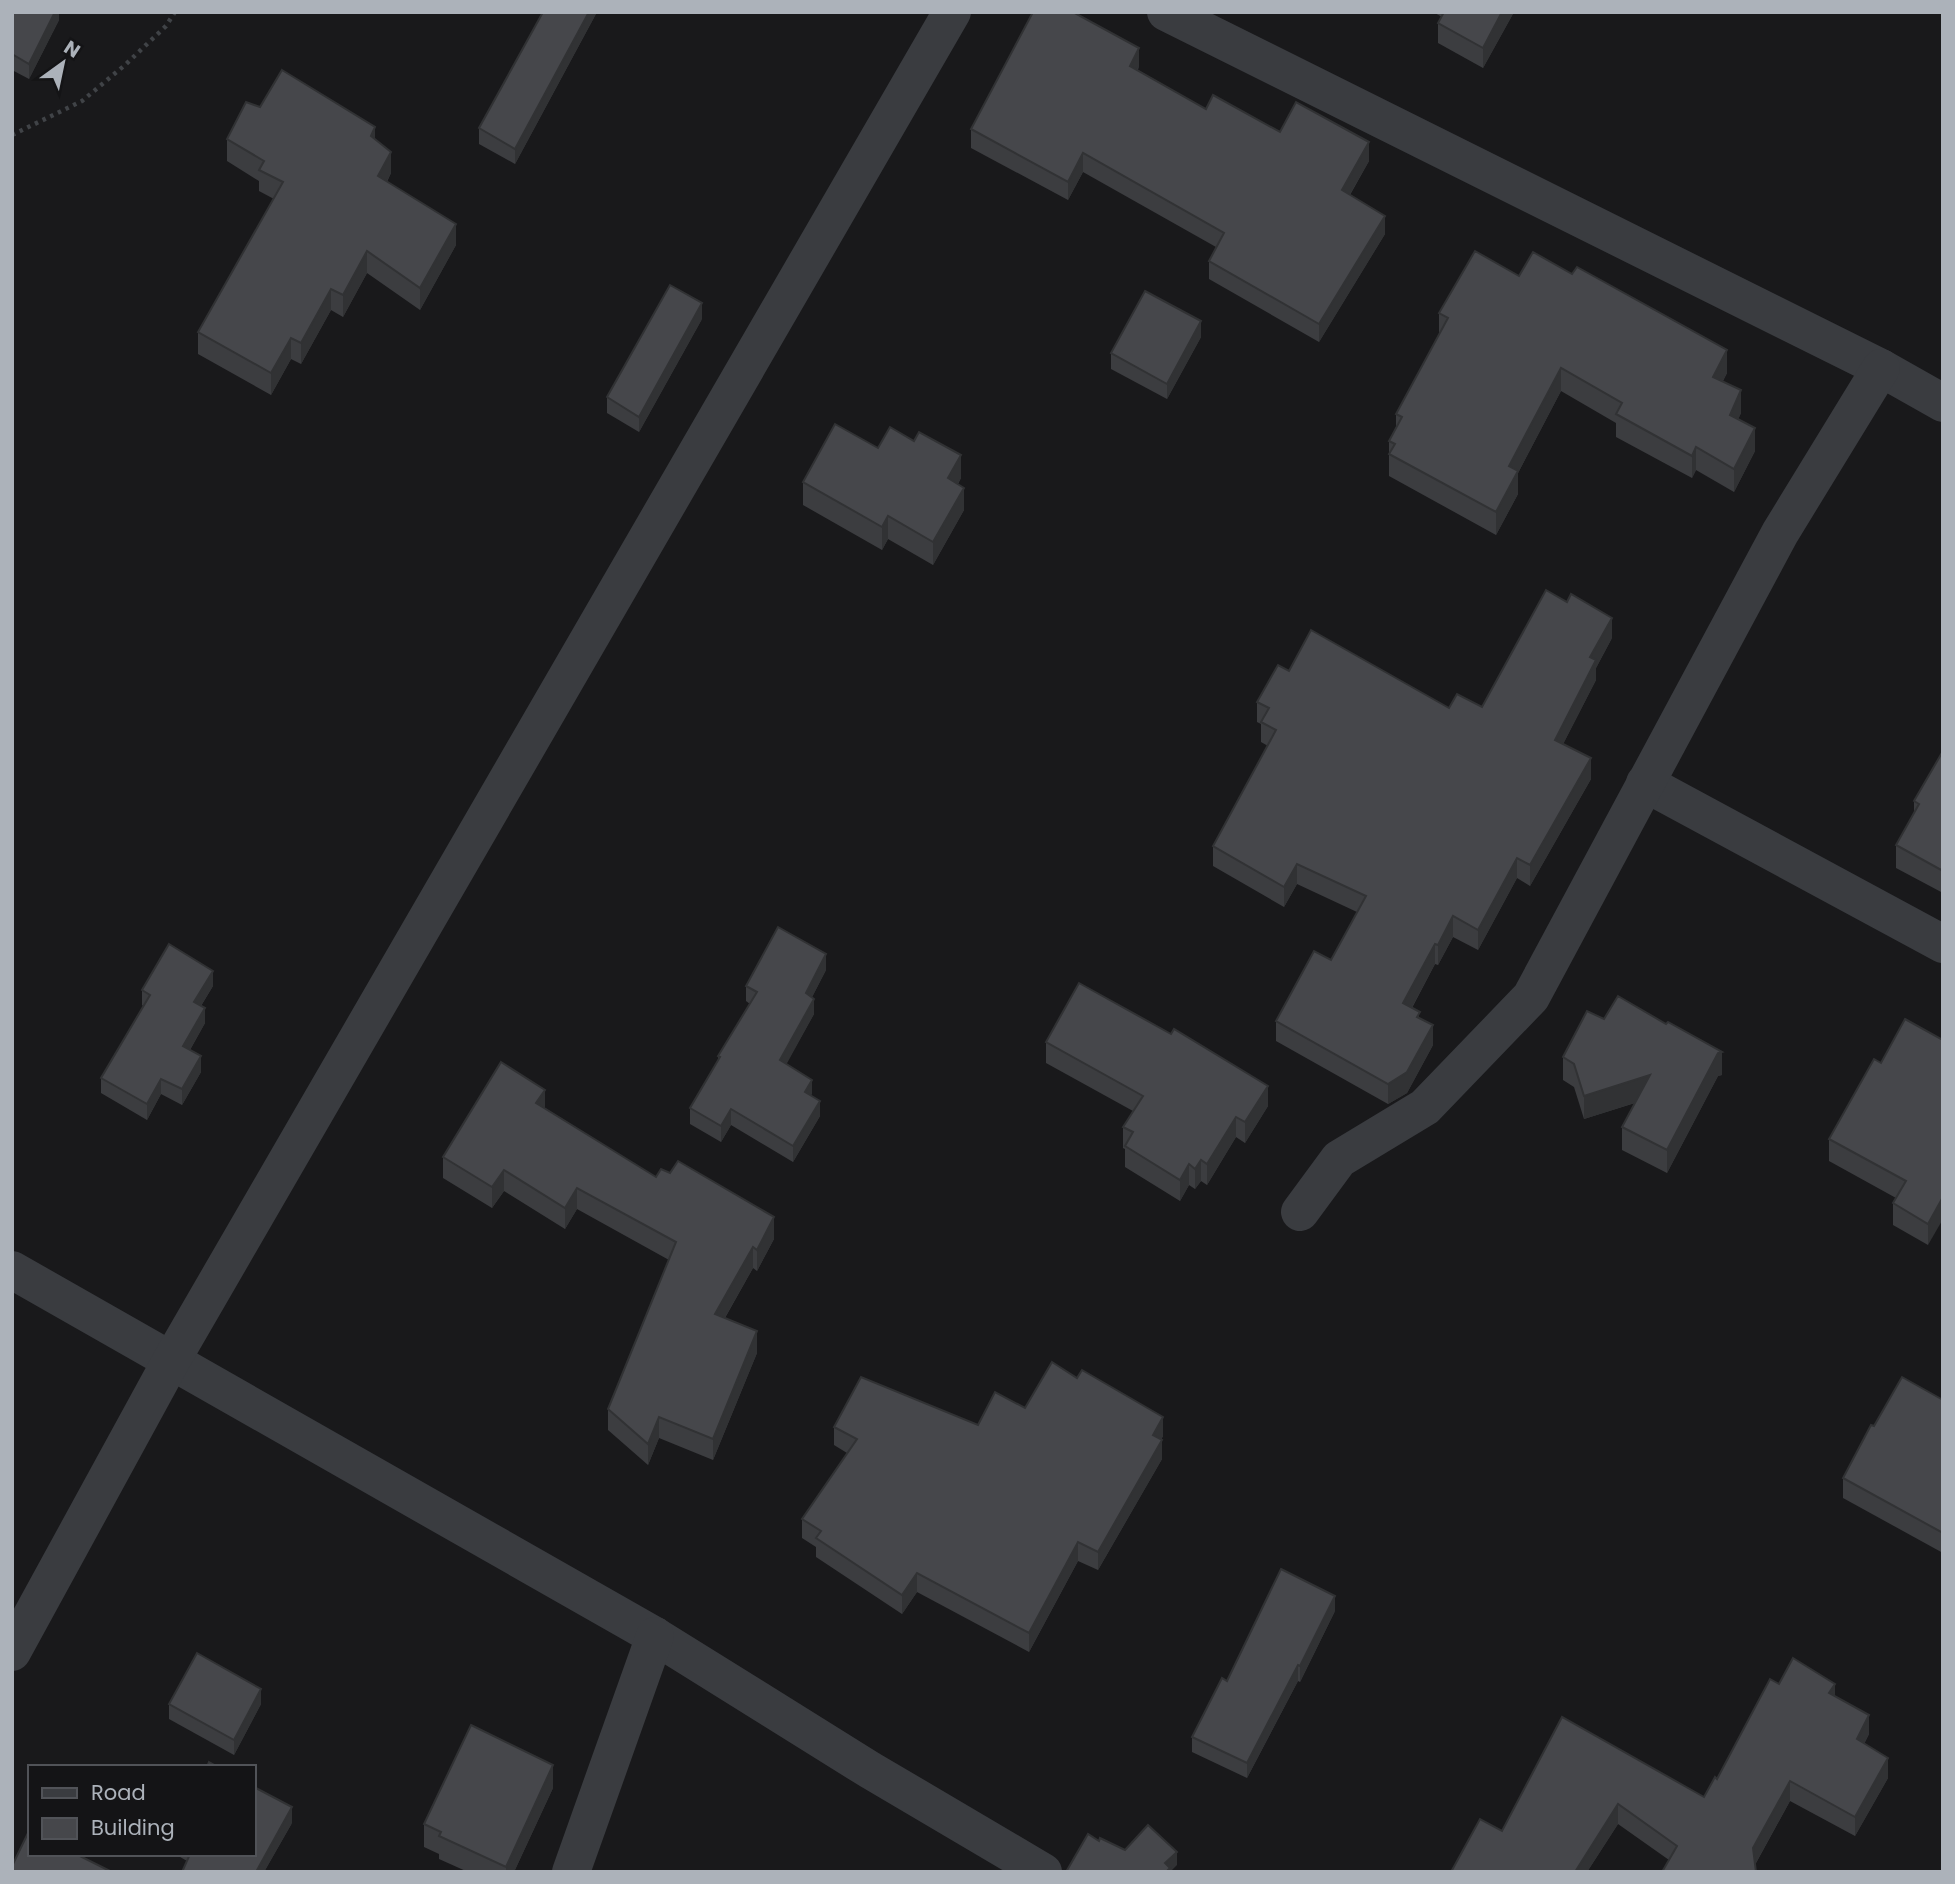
<svg xmlns="http://www.w3.org/2000/svg" width="1955" height="1884" viewBox="0 0 1955 1884" font-family="Poppins,sans-serif">
  <style>
    .lines { fill: none; stroke-linecap: round; stroke-linejoin: round }
    .path { stroke: #404347; stroke-width: 4.5; stroke-dasharray: 3.5 5; stroke-linecap: butt }
    .minor { stroke: #3a3c40; stroke-width: 38 }
    .wall { fill: #3c3d40 }
    .shaded-wall { fill: #313234 }
    .building { fill: #46474b; stroke: #313234; stroke-width: 2 }
  </style>
  <rect width="100%" height="100%" fill="#19191b"/>
  <g class="lines">
    <polyline class="path" points="12,135 82,101 125,65 166,26 175,12"/>
    <g class="minor">
      <polyline points="1166,12 1881,368 1943,403"/>
      <polyline points="1645,783 1943,944"/>
      <polyline points="1300,1212 1339,1159 1425,1107 1531,997 1780,533 1881,368"/>
      <polyline points="12,1270 655,1636 870,1770 1043,1872"/>
      <polyline points="12,1652 171,1361 952,12"/>
      <polyline points="571,1872 655,1636"/>
    </g>
  </g>
  <g class="wall">
    <polygon points="12,12 59,12 59,20 29,79 12,70"/>
    <polygon points="543,12 597,12 515,164 479,144 479,128"/>
    <polygon points="1433,12 1514,12 1483,68 1438,43 1438,23 1442,17"/>
    <polygon points="1139,66 1138,70 1206,109 1369,161 1350,195 1385,234 1319,342 1209,279 1209,261 1216,247 1083,172 1068,200 971,148 971,129"/>
    <polygon points="260,107 375,140 391,173 387,182 456,245 420,310 367,273 343,317 331,310 301,364 291,359 271,395 198,354 198,332 274,199 259,191 259,181 227,161 227,139"/>
    <polygon points="1519,276 1727,373 1723,381 1741,413 1738,419 1755,451 1734,492 1696,470 1692,478 1616,437 1616,423 1561,391 1518,473 1518,494 1496,535 1389,476 1389,441 1396,427 1396,414 1439,334 1439,313"/>
    <polygon points="702,319 639,432 607,413 607,397"/>
    <polygon points="1201,337 1167,399 1111,369 1111,353"/>
    <polygon points="961,478 958,484 964,510 933,565 888,539 882,550 803,505 803,482"/>
    <polygon points="1612,638 1596,668 1596,680 1563,744 1591,779 1530,886 1517,878 1478,950 1453,937 1438,965 1435,964 1412,1008 1420,1018 1433,1045 1407,1093 1388,1104 1276,1041 1276,1021 1331,960 1357,912 1297,884 1284,907 1213,866 1213,846 1268,746 1261,742 1261,724 1257,722 1257,702 1289,671 1449,708 1482,707"/>
    <polygon points="1943,751 1943,893 1896,868 1896,845 1914,813 1914,801"/>
    <polygon points="826,970 812,997 814,1014 786,1064 812,1096 820,1116 793,1162 731,1125 721,1142 690,1124 690,1108 718,1060 718,1056 750,1004 746,1001 746,986"/>
    <polygon points="213,986 201,1006 205,1023 190,1050 201,1072 182,1105 161,1094 147,1120 101,1093 101,1078 143,1006 142,1005 142,990"/>
    <polygon points="1604,1019 1666,1024 1722,1075 1718,1076 1667,1173 1622,1150 1622,1127 1635,1103 1584,1119 1574,1087 1563,1080 1563,1057"/>
    <polygon points="1943,1040 1928,1245 1893,1225 1893,1203 1896,1198 1829,1161 1829,1139 1881,1063"/>
    <polygon points="1046,1042 1268,1106 1245,1143 1236,1137 1207,1185 1201,1181 1195,1189 1189,1185 1180,1201 1125,1167 1125,1149 1123,1148 1123,1127 1133,1111 1046,1063"/>
    <polygon points="545,1108 656,1177 774,1239 757,1271 753,1268 725,1318 757,1353 713,1460 659,1438 648,1465 608,1430 608,1409 669,1260 577,1209 565,1229 504,1191 492,1208 443,1178 443,1157"/>
    <polygon points="1943,1400 1943,1553 1843,1498 1843,1478 1874,1426"/>
    <polygon points="1025,1408 1163,1436 1161,1440 1162,1459 1098,1570 1078,1561 1029,1652 917,1592 902,1614 816,1557 816,1547 802,1538 802,1519 847,1453 834,1445 834,1427 978,1425"/>
    <polygon points="1335,1611 1300,1682 1298,1681 1247,1778 1192,1752 1192,1737 1227,1681"/>
    <polygon points="1779,1684 1835,1697 1869,1734 1864,1744 1888,1778 1855,1836 1790,1801 1755,1865 1669,1860 1618,1824 1587,1872 1451,1872 1502,1831 1562,1717 1704,1797 1717,1779"/>
    <polygon points="169,1704 261,1704 234,1755 169,1719"/>
    <polygon points="553,1788 514,1872 468,1872 439,1859 439,1854 424,1847 424,1824"/>
    <polygon points="292,1823 264,1872 182,1872 187,1861 175,1854 254,1854"/>
  </g>
  <g class="shaded-wall">
    <polygon points="55,12 59,12 59,20 29,79 29,64"/>
    <polygon points="589,12 597,12 515,164 515,149"/>
    <polygon points="1502,12 1514,12 1483,68 1483,48"/>
    <polygon points="1139,48 1139,66 1130,84 1130,66"/>
    <polygon points="375,127 375,148 371,136"/>
    <polygon points="1369,142 1369,161 1342,208 1342,190"/>
    <polygon points="391,152 391,173 378,198 378,176"/>
    <polygon points="1083,153 1083,172 1068,200 1068,182"/>
    <polygon points="1385,216 1385,234 1319,342 1319,324"/>
    <polygon points="456,224 456,245 420,310 420,288"/>
    <polygon points="367,251 367,273 343,317 343,295"/>
    <polygon points="331,289 331,310 301,364 301,343"/>
    <polygon points="702,303 702,319 639,432 639,417"/>
    <polygon points="1201,321 1201,337 1167,399 1167,384"/>
    <polygon points="291,338 291,359 271,395 271,373"/>
    <polygon points="1727,350 1727,373 1713,399 1713,377"/>
    <polygon points="1561,368 1561,391 1518,473 1518,494 1496,535 1496,512 1509,466"/>
    <polygon points="1741,390 1741,413 1730,438 1730,415"/>
    <polygon points="1755,428 1755,451 1734,492 1734,469"/>
    <polygon points="1696,447 1696,470 1692,478 1692,456"/>
    <polygon points="961,455 961,478 948,501 948,478"/>
    <polygon points="964,488 964,510 933,565 933,542"/>
    <polygon points="888,516 888,539 882,550 882,527"/>
    <polygon points="1612,618 1612,638 1596,668 1596,680 1555,760 1555,740 1590,657"/>
    <polygon points="1591,758 1591,779 1530,886 1530,865"/>
    <polygon points="1517,858 1517,878 1478,950 1478,930"/>
    <polygon points="1297,864 1297,884 1284,907 1284,887"/>
    <polygon points="1453,916 1453,937 1438,965 1438,945"/>
    <polygon points="1435,944 1435,964 1403,1024 1403,1003"/>
    <polygon points="826,954 826,970 806,1009 806,993"/>
    <polygon points="213,971 213,986 194,1017 194,1002"/>
    <polygon points="814,999 814,1014 780,1076 780,1060"/>
    <polygon points="205,1008 205,1023 183,1062 183,1046"/>
    <polygon points="1433,1025 1433,1045 1407,1093 1388,1104 1388,1084"/>
    <polygon points="1722,1052 1722,1075 1718,1076 1667,1173 1667,1150 1718,1053"/>
    <polygon points="201,1056 201,1072 182,1105 182,1089"/>
    <polygon points="1650,1075 1650,1098 1584,1119 1584,1096"/>
    <polygon points="161,1079 161,1094 147,1120 147,1104"/>
    <polygon points="812,1080 812,1095 805,1092"/>
    <polygon points="1268,1086 1268,1106 1245,1143 1245,1122"/>
    <polygon points="545,1090 545,1111 536,1103"/>
    <polygon points="820,1101 820,1116 793,1162 793,1146"/>
    <polygon points="731,1109 731,1125 721,1142 721,1126"/>
    <polygon points="1236,1117 1236,1137 1207,1185 1207,1164"/>
    <polygon points="1201,1160 1201,1181 1195,1189 1195,1169"/>
    <polygon points="1189,1164 1189,1185 1180,1201 1180,1180"/>
    <polygon points="504,1170 504,1191 492,1208 492,1187"/>
    <polygon points="577,1188 577,1209 565,1229 565,1208"/>
    <polygon points="1943,1197 1943,1219 1928,1245 1928,1224"/>
    <polygon points="774,1217 774,1239 757,1271 757,1250"/>
    <polygon points="753,1247 753,1268 715,1335 715,1314"/>
    <polygon points="757,1331 757,1353 713,1460 713,1439"/>
    <polygon points="659,1417 659,1438 648,1465 648,1444"/>
    <polygon points="1163,1417 1163,1436 1153,1454 1153,1435"/>
    <polygon points="1162,1440 1162,1459 1098,1570 1098,1552"/>
    <polygon points="1078,1542 1078,1561 1029,1652 1029,1633"/>
    <polygon points="917,1573 917,1592 902,1614 902,1595"/>
    <polygon points="1335,1596 1335,1611 1300,1682 1300,1666"/>
    <polygon points="1298,1665 1298,1681 1247,1778 1247,1763"/>
    <polygon points="1835,1684 1835,1704 1829,1693"/>
    <polygon points="261,1689 261,1704 234,1755 234,1740"/>
    <polygon points="1869,1715 1869,1734 1857,1758 1857,1739"/>
    <polygon points="1888,1758 1888,1778 1855,1836 1855,1817"/>
    <polygon points="553,1765 553,1788 514,1872 506,1872 506,1867"/>
    <polygon points="1790,1781 1790,1801 1753,1868 1753,1848"/>
    <polygon points="1618,1804 1618,1824 1587,1872 1575,1872"/>
    <polygon points="292,1807 292,1823 264,1872 256,1872"/>
    <polygon points="1177,1852 1177,1865 1170,1872 1165,1872 1165,1863"/>
  </g>
  <g class="building">
    <polygon points="12,12 55,12 29,64 12,54"/>
    <polygon points="543,12 589,12 515,149 479,128"/>
    <polygon points="1033,12 1073,12 1139,48 1130,66 1206,109 1213,95 1280,132 1296,102 1369,142 1342,190 1385,216 1319,324 1209,261 1224,233 1083,153 1068,182 971,129"/>
    <polygon points="1444,12 1502,12 1483,48 1438,23"/>
    <polygon points="282,70 375,127 371,136 391,152 378,176 456,224 420,288 367,251 343,295 331,289 301,343 291,338 271,373 198,332 283,182 259,170 264,161 227,139 246,102 260,107"/>
    <polygon points="1475,251 1519,276 1533,252 1572,274 1577,267 1727,350 1713,377 1741,390 1730,415 1755,428 1734,469 1696,447 1692,456 1616,414 1622,403 1561,368 1509,466 1518,471 1496,512 1389,454 1395,444 1389,441 1402,417 1396,414 1448,318 1439,313"/>
    <polygon points="670,285 702,303 639,417 607,397"/>
    <polygon points="1145,291 1201,321 1167,384 1111,353"/>
    <polygon points="835,424 878,448 890,427 914,441 919,432 961,455 948,478 964,488 933,542 888,516 882,527 803,482"/>
    <polygon points="1546,590 1567,602 1571,594 1612,618 1590,657 1596,660 1555,740 1591,758 1530,865 1517,858 1478,930 1453,916 1438,945 1435,944 1403,1003 1420,1012 1417,1017 1433,1025 1407,1072 1388,1084 1276,1021 1314,951 1331,960 1366,896 1297,864 1284,887 1213,846 1276,730 1261,722 1269,708 1257,702 1278,665 1289,671 1311,630 1449,708 1457,694 1482,707"/>
    <polygon points="1943,751 1943,871 1896,845 1919,804 1914,801"/>
    <polygon points="778,927 826,954 806,993 814,999 780,1060 812,1080 805,1092 820,1101 793,1146 731,1109 721,1126 690,1108 720,1057 718,1056 757,992 746,986"/>
    <polygon points="169,944 213,971 194,1002 205,1008 183,1046 201,1056 182,1089 161,1079 147,1104 101,1078 150,995 142,990"/>
    <polygon points="1079,983 1171,1034 1174,1029 1268,1086 1245,1122 1236,1117 1207,1164 1201,1160 1195,1169 1189,1164 1180,1180 1125,1146 1133,1132 1123,1127 1143,1096 1046,1042"/>
    <polygon points="1618,996 1666,1024 1668,1022 1722,1052 1718,1053 1667,1150 1622,1127 1650,1075 1584,1096 1574,1064 1563,1057 1587,1011 1604,1019"/>
    <polygon points="1905,1019 1943,1040 1943,1197 1928,1224 1893,1203 1906,1181 1829,1139 1874,1059 1881,1063"/>
    <polygon points="501,1062 545,1090 536,1103 656,1177 661,1169 670,1173 678,1161 774,1217 757,1250 753,1247 715,1314 757,1331 713,1439 659,1417 648,1444 608,1409 676,1242 577,1188 565,1208 504,1170 492,1187 443,1157"/>
    <polygon points="1052,1362 1077,1378 1082,1370 1163,1417 1153,1435 1162,1440 1098,1552 1078,1542 1029,1633 917,1573 902,1595 816,1538 821,1531 802,1519 857,1439 834,1427 861,1377 978,1425 995,1392 1025,1408"/>
    <polygon points="1902,1377 1943,1400 1943,1533 1843,1478 1871,1425 1874,1426"/>
    <polygon points="1281,1569 1335,1596 1300,1666 1298,1665 1247,1763 1192,1737 1222,1678 1227,1681"/>
    <polygon points="197,1653 261,1689 234,1740 169,1704"/>
    <polygon points="1793,1658 1835,1684 1829,1693 1869,1715 1857,1739 1888,1758 1855,1817 1790,1781 1753,1848 1756,1872 1662,1872 1677,1846 1618,1804 1575,1872 1451,1872 1480,1819 1502,1831 1562,1717 1704,1797 1715,1777 1717,1779 1770,1679 1779,1684"/>
    <polygon points="471,1725 553,1765 506,1867 439,1836 441,1832 424,1824"/>
    <polygon points="209,1762 218,1767 207,1767"/>
    <polygon points="254,1787 292,1807 256,1872 182,1872 190,1854 254,1854"/>
    <polygon points="1148,1825 1177,1852 1165,1863 1170,1868 1166,1872 1066,1872 1088,1834 1099,1841 1100,1838 1125,1850"/>
    <polygon points="29,1831 30,1854 76,1854 112,1872 12,1872 12,1866"/>
  </g>
  <rect width="1955" height="1884" fill="none" stroke="#acb2ba" stroke-width="28"/>
  <rect x="28" y="1765" width="228" height="91" fill="#141416" stroke="#515358" stroke-width="2"/>
  <rect x="42" y="1788" width="35" height="10" fill="#3a3c40" stroke="#515358" stroke-width="2"/>
  <text x="91" y="1800" font-size="21" fill="#acb2ba">Road</text>
  <rect x="42" y="1818" width="35" height="21" fill="#46474b" stroke="#515358" stroke-width="2"/>
  <text x="91" y="1835" font-size="21" fill="#acb2ba">Building</text>
  <g transform="translate(63 63) rotate(33)" stroke="#141416" stroke-width="5" paint-order="stroke">
  <path d="M0-5L12 26L0 18L-12 26Z" fill="#acb2ba"/>
  <text y="-10" font-size="19" font-weight="bold" text-anchor="middle" fill="#acb2ba">N</text>
  </g>
</svg>
